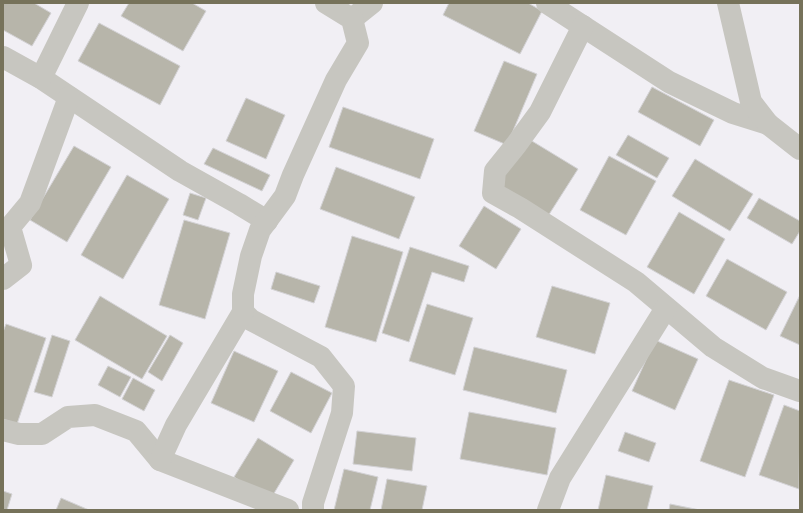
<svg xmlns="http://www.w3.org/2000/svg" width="803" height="513" viewBox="0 0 803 513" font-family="'Fira Sans Condensed',sans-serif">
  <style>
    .building { fill: #b7b5aa; stroke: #d3d2d5 }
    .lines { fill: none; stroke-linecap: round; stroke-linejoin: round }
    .street { stroke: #c7c6c0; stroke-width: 22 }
  </style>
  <rect width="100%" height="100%" fill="#f1eff4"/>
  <g class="building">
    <polygon points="3,3 34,3 51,13 32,46 3,30"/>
    <polygon points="129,3 192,3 206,11 183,51 121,16"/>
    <polygon points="449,3 528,3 542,11 520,54 443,15"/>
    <polygon points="99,23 180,66 160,105 78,61"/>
    <polygon points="504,61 537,74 507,145 474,131"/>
    <polygon points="652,87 714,120 700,146 638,112"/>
    <polygon points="246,98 285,115 266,159 226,141"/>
    <polygon points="343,107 434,139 420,179 329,147"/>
    <polygon points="628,135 669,158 657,178 616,155"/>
    <polygon points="527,138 578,169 548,216 498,184"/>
    <polygon points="74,146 111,167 67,242 30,220"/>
    <polygon points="213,148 270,175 262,191 204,164"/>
    <polygon points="609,156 656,181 626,235 580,210"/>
    <polygon points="695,159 753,194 730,231 672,196"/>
    <polygon points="336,167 415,197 399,239 320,209"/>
    <polygon points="127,175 169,199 123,279 81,255"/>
    <polygon points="190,193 206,198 198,220 183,215"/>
    <polygon points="759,198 800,221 800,231 792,244 747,218"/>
    <polygon points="484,206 521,229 496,269 459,246"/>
    <polygon points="679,212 725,239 694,294 647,267"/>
    <polygon points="184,220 230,233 205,319 159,305"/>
    <polygon points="352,236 403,252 376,342 325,327"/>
    <polygon points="410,247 469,266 464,282 432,272 409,342 382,333"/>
    <polygon points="727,259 787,292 766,330 706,296"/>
    <polygon points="276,272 320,286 314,303 271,289"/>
    <polygon points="552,286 610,303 595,354 536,337"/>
    <polygon points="800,295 800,345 780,336"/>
    <polygon points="100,296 167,336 142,379 75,340"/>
    <polygon points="427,304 473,318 455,375 409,361"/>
    <polygon points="6,324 46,338 17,424 3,419 3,332"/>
    <polygon points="52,335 70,341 52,397 34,392"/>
    <polygon points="170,335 183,343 162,381 148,372"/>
    <polygon points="655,340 698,359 675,410 632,391"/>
    <polygon points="474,347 567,370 556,413 463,390"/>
    <polygon points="234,351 278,371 254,422 211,403"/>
    <polygon points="108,366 131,377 120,397 98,385"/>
    <polygon points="291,372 332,393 311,433 270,411"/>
    <polygon points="133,378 155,390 144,411 122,399"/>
    <polygon points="729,380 774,395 745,477 700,461"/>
    <polygon points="784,405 800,411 799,489 759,475"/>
    <polygon points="469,412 556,428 547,475 460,459"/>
    <polygon points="357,431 416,438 412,471 353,464"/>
    <polygon points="625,432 656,443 649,462 618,451"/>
    <polygon points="258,438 294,460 270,500 234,477"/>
    <polygon points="344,469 378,477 370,510 334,510"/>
    <polygon points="606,475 653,486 647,510 598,510"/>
    <polygon points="387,479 427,486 422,510 381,510"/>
    <polygon points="3,491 12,494 7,510 3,510"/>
    <polygon points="61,498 89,510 56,510"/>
    <polygon points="670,504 700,510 669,510"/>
  </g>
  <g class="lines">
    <g class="street">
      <polyline points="547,3 669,82 733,113 768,124"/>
      <polyline points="728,3 751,102 768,124 800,149"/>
      <polyline points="352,19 372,3"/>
      <polyline points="583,26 540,112 516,145 495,171 493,193 520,208 636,282 713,347 763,378 800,391"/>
      <polyline points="3,57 41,78 180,171 239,204 267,221"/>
      <polyline points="41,78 78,3"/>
      <polyline points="3,279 21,265 10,227 30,203 69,97"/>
      <polyline points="243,312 251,320 321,357 344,386 342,413 313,503 313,510"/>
      <polyline points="3,430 19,434 42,434 68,417 95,415 136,431 160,460 288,510"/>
      <polyline points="160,460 176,425 243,312 243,294 251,256 260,230 285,196 293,175 336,80 358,43 352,19 326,3"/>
      <polyline points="548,510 560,478 666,308"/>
    </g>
  </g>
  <rect width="803" height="513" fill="none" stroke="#76725a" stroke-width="8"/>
</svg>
